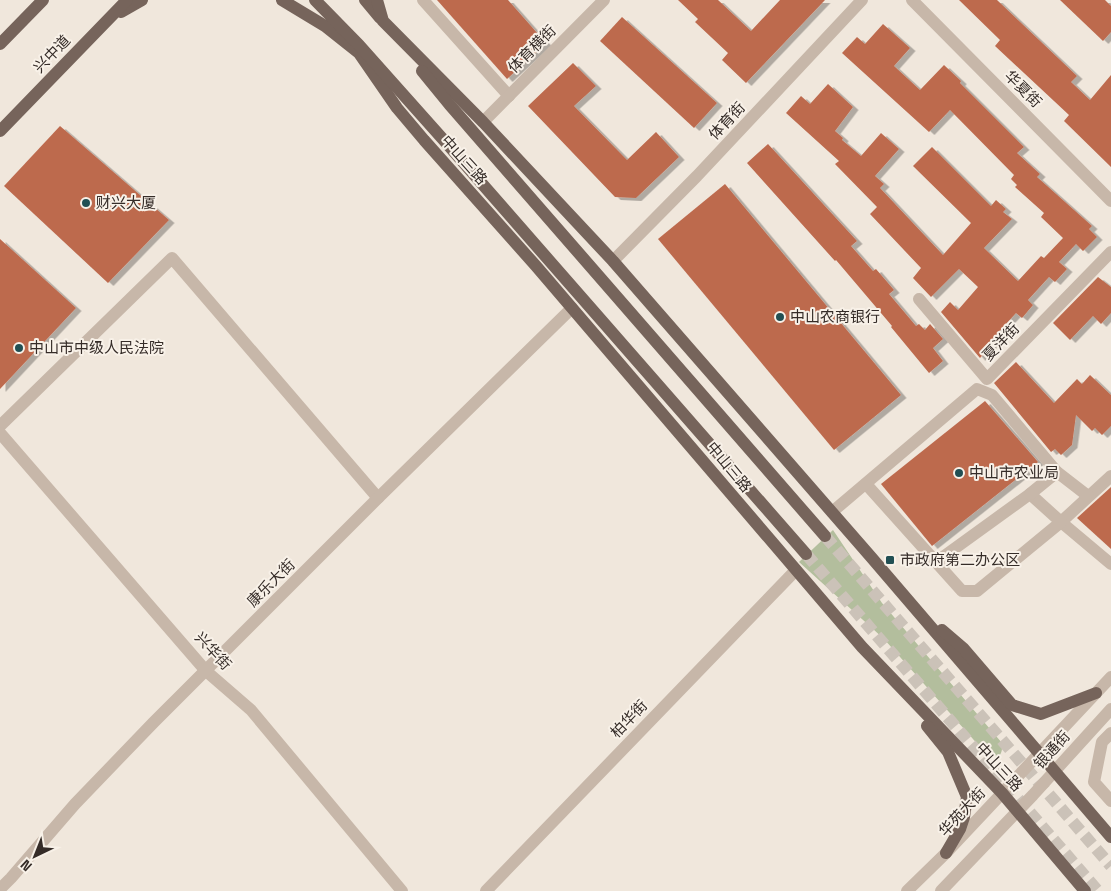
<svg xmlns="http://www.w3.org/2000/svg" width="1111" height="891" viewBox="0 0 1111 891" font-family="'Space Grotesk','Noto Sans SC',sans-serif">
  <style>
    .green { fill: #b3be9d }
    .building { fill: #bd6a4e; filter: url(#shadow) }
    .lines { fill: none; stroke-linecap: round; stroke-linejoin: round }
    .major-tunnel { stroke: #cbc2b8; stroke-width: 12; stroke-dasharray: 12 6; stroke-linecap: butt }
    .minor { stroke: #c7b7a9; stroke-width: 12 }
    .major { stroke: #76645b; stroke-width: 12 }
    .poi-dot { fill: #214f53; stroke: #f8f1e8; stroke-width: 2 }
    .labels { text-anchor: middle; stroke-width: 4; stroke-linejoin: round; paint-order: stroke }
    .street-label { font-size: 15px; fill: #352c28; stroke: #f8f1e8 }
    .poi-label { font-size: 15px; fill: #352c28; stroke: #f8f1e8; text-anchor: start }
  </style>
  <defs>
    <filter id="shadow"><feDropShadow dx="5.5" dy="3" stdDeviation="0" flood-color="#0004"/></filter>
  </defs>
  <rect width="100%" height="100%" fill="#f0e7dc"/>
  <path class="green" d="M833 530 882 603 1002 743C1003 752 1000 761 989 757L884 639 799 562Z"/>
  <g class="building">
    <polygon points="437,0 508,0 546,43 507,79"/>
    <polygon points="678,0 718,0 751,31 780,0 825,0 746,83 722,60 728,53 695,22 698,19"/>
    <polygon points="959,0 997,0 1077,76 1071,82 1090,100 1111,75 1111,167 1064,121 1069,115 995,46 1000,40"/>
    <polygon points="1060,0 1105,0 1111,6 1111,32 1103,41"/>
    <polygon points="622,17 717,103 694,128 600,41"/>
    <polygon points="883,24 910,48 894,66 920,90 944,65 961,81 960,83 1024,147 1017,153 1040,174 1037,177 1092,226 1089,229 1097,237 1083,251 1076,244 1059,262 1067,269 1055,282 1049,277 1028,300 1033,305 1022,318 1016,313 994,337 996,339 980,358 941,312 950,302 958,310 978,287 959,269 931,297 913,278 921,268 870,214 877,207 835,164 839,161 786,113 801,96 810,104 828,84 853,107 835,131 843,138 842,140 861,156 881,133 899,149 875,176 884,184 880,188 943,255 971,223 913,166 932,147 991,206 996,200 1006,209 1003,212 1012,219 984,248 1018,281 1041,256 1044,258 1063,238 1041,217 1044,213 1015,187 1017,185 1011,179 1014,175 950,110 929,132 842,53 857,37 865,44"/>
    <polygon points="573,63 596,86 574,106 627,160 656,132 679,157 636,198 615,197 528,106"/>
    <polygon points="60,126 169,220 108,283 4,186"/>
    <polygon points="768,144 857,241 851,246 873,271 876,269 894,290 889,294 916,326 919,324 925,330 930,324 943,339 933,348 943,361 929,373 891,327 892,326 836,260 835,261 747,163"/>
    <polygon points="725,184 901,395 834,450 658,239"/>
    <polygon points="0,239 76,308 0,389"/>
    <polygon points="1098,277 1111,287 1111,313 1101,324 1093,316 1070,340 1053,323"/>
    <polygon points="1016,362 1054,403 1077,379 1082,384 1090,375 1111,395 1111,426 1102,435 1095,428 1092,431 1076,415 1072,445 1061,455 1055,449 1051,452 994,383"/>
    <polygon points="985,401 1038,462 932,546 881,484"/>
    <polygon points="1111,487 1111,549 1077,518"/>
  </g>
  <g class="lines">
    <g class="major-tunnel">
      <polyline points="825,536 1111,866"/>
      <polyline points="806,554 1098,891"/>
    </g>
    <g class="minor">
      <polyline points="423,0 509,96"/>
      <polyline points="912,0 1111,201"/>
      <polyline points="483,122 604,0"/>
      <polyline points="613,261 697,176 862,0"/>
      <polyline points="919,299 987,379 1111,252"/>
      <polyline points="0,426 172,258 378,498"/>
      <polyline points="0,433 206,671 251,710 402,891"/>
      <polyline points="1111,476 1061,522 1111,564"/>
      <polyline points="866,484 962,591 977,591 1061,522 1030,494 936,562"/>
      <polyline points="1030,494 1057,472"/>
      <polyline points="832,512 977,389 992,395 1057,472 1088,496"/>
      <polyline points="1111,733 1102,742 1094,782 1111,801"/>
      <polyline points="0,889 11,878 75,804 153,723 378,498 572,308"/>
      <polyline points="486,891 796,570"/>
      <polyline points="907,891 946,853 1111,677"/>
      <polyline points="941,891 1033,795 1111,709"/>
    </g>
    <g class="major">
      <polyline points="282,0 325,26 359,53 397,108 424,140 536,266 862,647 1002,793 1085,891"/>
      <polyline points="315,0 359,45 449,146 806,554"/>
      <polyline points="365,0 380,18"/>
      <polyline points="377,0 383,21 483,122 613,261 871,557 1111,837"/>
      <polyline points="121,12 142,0"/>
      <polyline points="0,44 43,0"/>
      <polyline points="422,71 449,104 825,536"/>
      <polyline points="0,131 127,0"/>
      <polyline points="942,630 963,648 1012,705 1041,714 1096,693"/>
      <polyline points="927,726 948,752 967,797 964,817 960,829 946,853"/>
    </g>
  </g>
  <g class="poi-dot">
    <circle cx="86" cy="203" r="5"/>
    <circle cx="780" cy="317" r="5"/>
    <circle cx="19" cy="348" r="5"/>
    <circle cx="959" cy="473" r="5"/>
    <rect x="885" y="555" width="10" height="10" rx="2.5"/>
  </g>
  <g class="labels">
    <g class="street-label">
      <text transform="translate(532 49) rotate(-45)" y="5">体育横街</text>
      <text transform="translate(52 54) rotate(-46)" y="5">兴中道</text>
      <text transform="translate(1023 89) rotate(45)" y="5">华夏街</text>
      <text transform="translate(727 121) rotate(-47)" y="5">体育街</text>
      <text transform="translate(464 160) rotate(48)" y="5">中山三路</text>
      <text transform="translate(1001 342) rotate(-46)" y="5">夏洋街</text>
      <text transform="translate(729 467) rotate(50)" y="5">中山三路</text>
      <text transform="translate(271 583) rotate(-45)" y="5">康乐大街</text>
      <text transform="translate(213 651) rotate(47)" y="5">兴华街</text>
      <text transform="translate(629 719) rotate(-46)" y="5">柏华街</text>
      <text transform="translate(1052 750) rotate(-48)" y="5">银通街</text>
      <text transform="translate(999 767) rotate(47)" y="5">中山三路</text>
      <text transform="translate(962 812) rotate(-47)" y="5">华苑大街</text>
    </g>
    <g class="poi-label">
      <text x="96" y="208">财兴大厦</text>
      <text x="790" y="322">中山农商银行</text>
      <text x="29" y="353">中山市中级人民法院</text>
      <text x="969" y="478">中山市农业局</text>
      <text x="900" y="565">市政府第二办公区</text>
    </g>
  </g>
  <g transform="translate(35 856) rotate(223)" stroke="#f8f1e8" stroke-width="4" paint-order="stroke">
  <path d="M0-4L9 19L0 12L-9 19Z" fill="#352c28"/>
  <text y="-8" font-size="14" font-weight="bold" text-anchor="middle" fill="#352c28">N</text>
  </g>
</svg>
